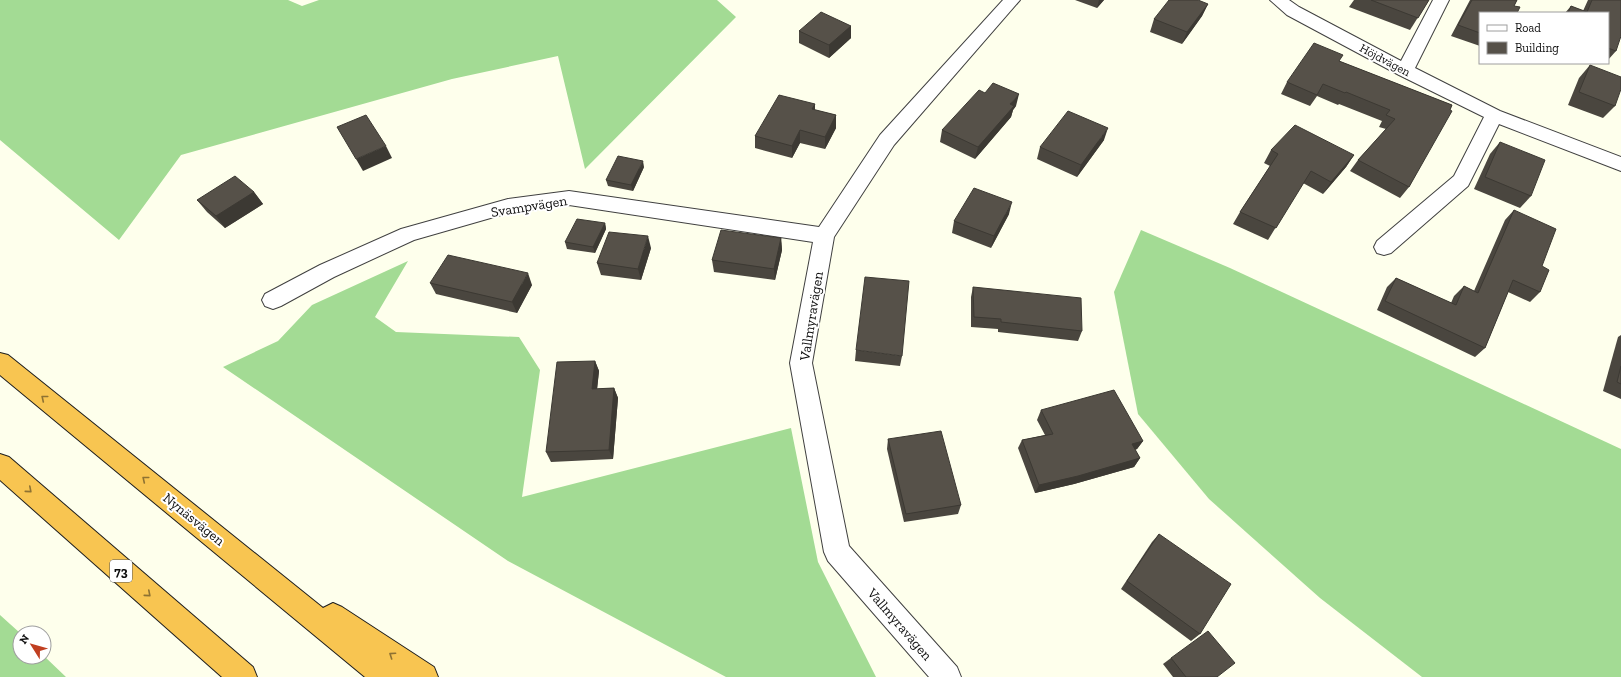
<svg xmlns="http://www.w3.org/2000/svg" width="1621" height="677" viewBox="0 0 1621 677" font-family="'Zilla Slab',serif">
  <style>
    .forest { fill: #a3db94 }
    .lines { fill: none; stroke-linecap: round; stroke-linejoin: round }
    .minor-casing { stroke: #404040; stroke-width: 2 }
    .highway-casing { stroke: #1e1e1e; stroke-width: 2 }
    .minor { fill: #fff; fill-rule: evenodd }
    .highway { fill: #f8c551; fill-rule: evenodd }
    .wall { fill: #4a463f }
    .shaded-wall { fill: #3c3933 }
    .building { fill: #565149; stroke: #3c3933 }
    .oneway { stroke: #8e7232 }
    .labels { text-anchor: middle; stroke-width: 4; stroke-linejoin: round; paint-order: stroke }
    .far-street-label { font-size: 12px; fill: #0d0d0d; stroke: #fff }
    .shield { fill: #fff; stroke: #565656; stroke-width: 1 }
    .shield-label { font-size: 13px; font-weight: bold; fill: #0d0d0d }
    .street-label { font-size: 14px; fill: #0d0d0d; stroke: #fff }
  </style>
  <rect width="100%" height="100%" fill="#feffec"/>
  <g class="forest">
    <polygon points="0,0 288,0 302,6 319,0 717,0 736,17 585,169 558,56 452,79 181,155 119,240 0,140"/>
    <polygon points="1141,230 1230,268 1621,449 1621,677 1422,677 1320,598 1209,499 1138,414 1114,292"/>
    <polygon points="408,261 375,317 396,332 519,337 540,370 522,497 791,428 818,562 876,677 726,677 508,561 223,367 278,341 312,305"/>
    <polygon points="0,615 20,633 20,657 44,656 66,677 0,677"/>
  </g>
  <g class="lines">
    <defs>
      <g id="minor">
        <polygon points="1003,0 1020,0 894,145 834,237 812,363 849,546 957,667 961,677 929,677 828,561 824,552 790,363 813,242 569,205 508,213 414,240 334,277 281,306 273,309 265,306 262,300 265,294 320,265 401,229 508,199 569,191 819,227 880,135"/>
        <polygon points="1270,0 1289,0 1299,7 1401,61 1433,0 1449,0 1415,68 1500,111 1621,157 1621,171 1499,124 1468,186 1391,253 1384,255 1377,253 1374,247 1377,241 1454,176 1484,117 1399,75 1287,15"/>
      </g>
      <g id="highway">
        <polygon points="0,353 8,355 323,608 333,603 342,607 434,667 438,677 365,677 0,375"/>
        <polygon points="0,454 9,457 253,667 257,677 222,677 0,480"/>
      </g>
    </defs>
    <use href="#minor" class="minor-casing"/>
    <use href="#highway" class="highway-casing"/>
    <use href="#minor" class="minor"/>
    <use href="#highway" class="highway"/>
  </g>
  <g class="wall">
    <polygon points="1075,0 1104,0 1097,8"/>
    <polygon points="1354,0 1429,0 1410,30 1349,7"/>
    <polygon points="1470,0 1517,0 1514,6 1480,13 1480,46 1451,36"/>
    <polygon points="1588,0 1621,0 1616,51 1608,60 1608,13 1565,13 1571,6 1583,11"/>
    <polygon points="1208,4 1202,16 1182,44 1150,32 1154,19"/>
    <polygon points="851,26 851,38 829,58 799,43 799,31"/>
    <polygon points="1339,61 1452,105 1409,187 1400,198 1350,171 1358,160 1386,129 1379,127 1382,121 1339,104 1338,105 1317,96 1310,106 1281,94 1287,82"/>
    <polygon points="1590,65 1615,106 1603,118 1568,105 1579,78"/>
    <polygon points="815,104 815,110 836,115 836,128 825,149 800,143 792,158 755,148 755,136"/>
    <polygon points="1016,106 1013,110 1011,117 975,159 940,142 942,130"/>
    <polygon points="1104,140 1077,177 1037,159 1040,147"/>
    <polygon points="1500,142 1531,196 1520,208 1474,189 1490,154"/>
    <polygon points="1271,150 1354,155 1346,167 1323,194 1303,183 1268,240 1233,224 1240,212 1270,166 1264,163"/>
    <polygon points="644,167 633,191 608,186 606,180"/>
    <polygon points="254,192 263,204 225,228 207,212 197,200"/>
    <polygon points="1514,210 1542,266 1540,292 1530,302 1508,292 1485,348 1475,357 1377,310 1387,287 1396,278 1451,303 1454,296 1464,286 1474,291 1505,220"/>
    <polygon points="1009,214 991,248 952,233 954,221"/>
    <polygon points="605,223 606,229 595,253 567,249 565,242"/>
    <polygon points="781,238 782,250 775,280 714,272 712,260"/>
    <polygon points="651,248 641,280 601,275 597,263"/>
    <polygon points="430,283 532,285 517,313 436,294"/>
    <polygon points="973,287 1082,331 1078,341 998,332 998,329 971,327 971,297"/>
    <polygon points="1621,335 1621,399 1603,391 1618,337"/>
    <polygon points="856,350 902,356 900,366 855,361"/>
    <polygon points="595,361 599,371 597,389 614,388 618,398 613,459 551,462 546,452"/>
    <polygon points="1041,410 1143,441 1137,449 1135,450 1140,458 1134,467 1074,484 1035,493 1018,448 1022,440 1045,435 1037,420"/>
    <polygon points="888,439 961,505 958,514 904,522 887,449"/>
    <polygon points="1159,534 1200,634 1191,641 1121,589 1152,542"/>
    <polygon points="1171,658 1217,677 1173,677 1163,664"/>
  </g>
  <g class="shaded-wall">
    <polygon points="1099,0 1104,0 1097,8"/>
    <polygon points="1208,4 1202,16 1182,44 1187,32"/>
    <polygon points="851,26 851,38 829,58 829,45"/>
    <polygon points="1019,94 1016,106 1013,110 1011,117 975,159 978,147 1010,104"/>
    <polygon points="815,104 815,116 812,109"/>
    <polygon points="836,115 836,128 825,149 825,137"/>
    <polygon points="1108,128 1104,140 1077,177 1081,165"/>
    <polygon points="800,130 800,143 792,158 792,146"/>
    <polygon points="386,146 392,158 363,171 356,159"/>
    <polygon points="1354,155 1346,167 1323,194 1331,182"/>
    <polygon points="643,161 644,167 633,191 631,185"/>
    <polygon points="254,192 263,204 225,228 216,216"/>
    <polygon points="1012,202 1009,214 991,248 994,236"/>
    <polygon points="605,223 606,229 595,253 593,247"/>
    <polygon points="648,236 651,248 641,280 638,269"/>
    <polygon points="781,238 782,250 775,280 774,269"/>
    <polygon points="528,273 532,285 517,313 512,302"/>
    <polygon points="595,361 599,371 596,399 592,389"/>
    <polygon points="614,388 618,398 613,459 609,450"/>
    <polygon points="1143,441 1137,449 1126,452 1132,444"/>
    <polygon points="1140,458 1134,467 1074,484 1035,493 1039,485"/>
  </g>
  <g class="building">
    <polygon points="1169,0 1198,0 1208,4 1187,32 1154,19"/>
    <polygon points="1371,0 1429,0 1418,18"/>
    <polygon points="1472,0 1517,0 1514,6 1520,7 1517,13 1480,13 1480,33 1458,25"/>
    <polygon points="1592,0 1621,0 1621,36 1616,51 1608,48 1608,13 1568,13 1571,6 1587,12"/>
    <polygon points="821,12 851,26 829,45 799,31"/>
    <polygon points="1314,43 1343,55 1339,61 1452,105 1450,110 1452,111 1409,187 1358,160 1395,119 1386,115 1390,110 1346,92 1345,93 1323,84 1317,95 1287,82"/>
    <polygon points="1590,65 1621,77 1621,89 1615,106 1579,92"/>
    <polygon points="993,83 1019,94 1010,104 1014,106 978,147 942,130 979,90 985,93"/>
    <polygon points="779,95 815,104 812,109 836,115 825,137 800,130 792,146 755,136"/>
    <polygon points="1068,111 1108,128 1081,165 1040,147"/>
    <polygon points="366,115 386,146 356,159 337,127"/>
    <polygon points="1295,125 1354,155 1331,182 1311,171 1276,228 1240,212 1278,154 1271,150"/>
    <polygon points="1500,142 1545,160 1531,196 1485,177"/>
    <polygon points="618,156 643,161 631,185 606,180"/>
    <polygon points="235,176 254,192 216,216 197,200"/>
    <polygon points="974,188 1012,202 994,236 954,221"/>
    <polygon points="1514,210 1556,229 1542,266 1549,270 1540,292 1513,280 1485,348 1385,301 1396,278 1456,305 1464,286 1478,293"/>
    <polygon points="577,219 605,223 593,247 565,242"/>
    <polygon points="721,230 781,238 774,269 712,260"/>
    <polygon points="609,232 648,236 638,269 597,263"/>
    <polygon points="448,255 528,273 512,302 430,283"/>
    <polygon points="865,277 909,281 902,356 856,350"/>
    <polygon points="973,287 1081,298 1082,331 1001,322 1001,319 974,317"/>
    <polygon points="595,361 592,389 614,388 609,450 546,452 557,362"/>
    <polygon points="1621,366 1621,384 1617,382"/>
    <polygon points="1114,390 1143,441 1132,444 1140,458 1078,476 1039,485 1022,440 1053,434 1041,410"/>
    <polygon points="941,431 961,505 906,514 888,439"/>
    <polygon points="1159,534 1231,584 1200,634 1127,581"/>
    <polygon points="1208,631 1235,663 1217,677 1186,677 1171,658"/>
  </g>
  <defs><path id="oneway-chevron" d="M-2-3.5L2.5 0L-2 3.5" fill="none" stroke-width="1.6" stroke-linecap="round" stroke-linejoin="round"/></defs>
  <g class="oneway">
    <use href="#oneway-chevron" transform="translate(44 398) rotate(-141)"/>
    <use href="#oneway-chevron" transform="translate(145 479) rotate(-141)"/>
    <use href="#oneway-chevron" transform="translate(29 490) rotate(41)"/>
    <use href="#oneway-chevron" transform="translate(148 594) rotate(41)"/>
    <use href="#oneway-chevron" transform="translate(392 655) rotate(-146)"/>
  </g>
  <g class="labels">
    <g class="far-street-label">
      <text transform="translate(1385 60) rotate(28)" y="4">Höjdvägen</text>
    </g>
    <rect class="shield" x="110" y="560" width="22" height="22" rx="3"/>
    <g class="shield-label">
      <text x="121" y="576">73</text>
    </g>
    <g class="street-label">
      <text transform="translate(529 206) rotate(-9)" y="5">Svampvägen</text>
      <text transform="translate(811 316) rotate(-81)" y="5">Vallmyravägen</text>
      <text transform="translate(194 519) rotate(39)" y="5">Nynäsvägen</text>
      <text transform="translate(900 624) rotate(49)" y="5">Vallmyravägen</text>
    </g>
  </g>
  <rect x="1479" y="12" width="130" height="52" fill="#ffffff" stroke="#9e9e9e"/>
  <rect x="1487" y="25" width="20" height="6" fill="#ffffff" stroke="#9e9e9e"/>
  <text x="1515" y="32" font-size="12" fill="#0d0d0d">Road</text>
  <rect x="1487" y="42" width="20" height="12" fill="#565149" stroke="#9e9e9e"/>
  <text x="1515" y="52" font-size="12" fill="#0d0d0d">Building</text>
  <g transform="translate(32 645) rotate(307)"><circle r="19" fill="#ffffff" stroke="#9e9e9e"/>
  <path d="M0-3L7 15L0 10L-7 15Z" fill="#c03f21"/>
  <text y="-6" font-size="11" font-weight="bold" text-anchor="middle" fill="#0d0d0d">N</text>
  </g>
</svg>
